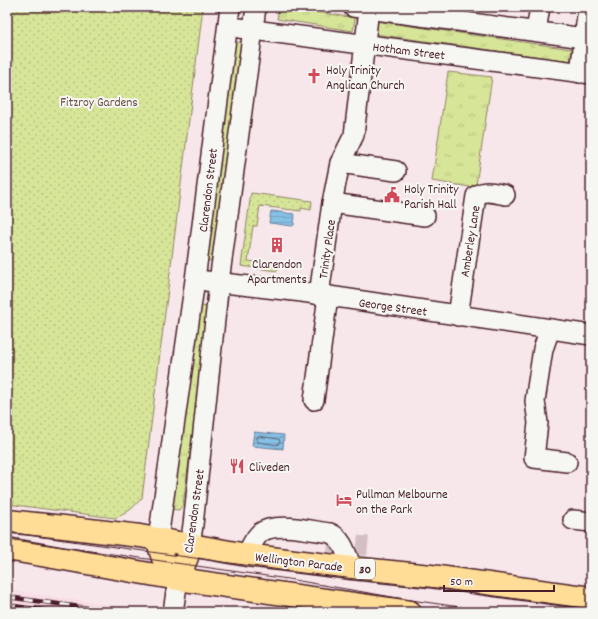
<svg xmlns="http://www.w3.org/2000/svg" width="598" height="619" viewBox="0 0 598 619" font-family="Dekko,sans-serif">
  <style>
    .built { fill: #f8dce6 }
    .grass { fill: url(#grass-tufts); stroke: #908262 }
    .park { fill: url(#park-dots); stroke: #908262 }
    .water { fill: url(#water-rules); stroke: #6d809b }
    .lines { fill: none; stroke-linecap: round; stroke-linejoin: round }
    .shore { stroke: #626075; stroke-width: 1 }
    .minor-tunnel { stroke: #d4bfc5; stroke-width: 19; stroke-dasharray: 19 10; stroke-linecap: butt }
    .minor-casing { stroke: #4a1f2b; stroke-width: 22 }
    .major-casing { stroke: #4a1f2b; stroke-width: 25 }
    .minor { stroke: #f6f6f2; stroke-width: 19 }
    .major { stroke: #ffdd96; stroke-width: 22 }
    .tram { stroke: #4a1f2b; stroke-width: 1 }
    .rail-casing { stroke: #4a1f2b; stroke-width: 4.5 }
    .rail { stroke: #f6f6f2; stroke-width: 3; stroke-dasharray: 9; stroke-linecap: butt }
    .labels { text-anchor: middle; stroke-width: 4; stroke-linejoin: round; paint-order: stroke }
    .shield { fill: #f6f6f2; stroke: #7e6067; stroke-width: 1 }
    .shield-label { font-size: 12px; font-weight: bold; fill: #4a1f2b }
    .street-label { font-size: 13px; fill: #4a1f2b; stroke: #f6f6f2 }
    .poi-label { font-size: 13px; fill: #4a1f2b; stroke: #f6f6f2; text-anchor: start }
    .park-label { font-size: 13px; fill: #6d5046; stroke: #f6f6f2 }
  </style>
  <defs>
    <pattern id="grass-tufts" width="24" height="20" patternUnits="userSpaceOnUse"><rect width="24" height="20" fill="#d6e598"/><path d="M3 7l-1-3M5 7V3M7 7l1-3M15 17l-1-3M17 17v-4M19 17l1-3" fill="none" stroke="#b9c483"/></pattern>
    <pattern id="park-dots" width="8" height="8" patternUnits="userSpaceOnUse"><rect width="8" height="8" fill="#d6e598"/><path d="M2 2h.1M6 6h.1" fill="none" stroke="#b9c483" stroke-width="1.8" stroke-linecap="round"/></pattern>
    <pattern id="water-rules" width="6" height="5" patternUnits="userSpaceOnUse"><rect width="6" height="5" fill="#85c1e5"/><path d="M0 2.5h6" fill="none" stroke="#74a5c5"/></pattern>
  </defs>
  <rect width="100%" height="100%" fill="#f7e7eb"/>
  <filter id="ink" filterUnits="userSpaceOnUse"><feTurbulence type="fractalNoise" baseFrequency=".025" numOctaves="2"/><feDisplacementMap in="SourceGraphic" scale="8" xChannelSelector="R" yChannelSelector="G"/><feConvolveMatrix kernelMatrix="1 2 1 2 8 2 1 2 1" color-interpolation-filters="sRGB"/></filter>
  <g filter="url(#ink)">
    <polygon class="built" points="7,590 148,610 148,612 7,612"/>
    <g class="grass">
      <polygon points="279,7 288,7 355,18 353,31 277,19"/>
      <polygon points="375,21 572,49 570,61 374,34"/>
      <polygon points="232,42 242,42 212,261 204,260"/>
      <polygon points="448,72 492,77 476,185 470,187 432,181"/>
      <polygon points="196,305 207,307 209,311 183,505 179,510 169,509"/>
    </g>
    <g class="park">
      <path d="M7 7H203L142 498C133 508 128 513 115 518L7 504Z"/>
      <polygon points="251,193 312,201 311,210 301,208 301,211 260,206 257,226 253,226 248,261 278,265 277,271 241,266"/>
    </g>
    <g class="water">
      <polygon points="271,211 272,211 294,214 295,215 294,225 292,226 270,223 269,223"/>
      <polygon points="254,432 284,435 283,449 252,446"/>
    </g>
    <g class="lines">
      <polygon class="shore" points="259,436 278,439 280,440 279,443 277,445 258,442 257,440 257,437"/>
      <polyline class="minor-tunnel" points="328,542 368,546"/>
      <defs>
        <g id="minor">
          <polyline points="353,7 591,39"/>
          <polyline points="239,28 591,74"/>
          <polyline points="536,31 540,7"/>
          <polyline points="580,73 588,7"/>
          <polyline points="340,163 396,171"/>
          <polyline points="332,203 425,216"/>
          <polyline points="206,281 302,292 591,335"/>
          <polyline points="319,295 332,203 340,163 354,135 369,9"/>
          <path d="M458 316 476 196C484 189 495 193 505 195"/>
          <polyline points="550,329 543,349 535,401 538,423 534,458 567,462"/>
          <polyline points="314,400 328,296"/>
          <polyline points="573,520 591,522"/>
          <polyline points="158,539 195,280 230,7"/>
          <polyline points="190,545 193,525 219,282 256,7"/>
          <path d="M247 555C250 547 254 539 260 533 275 521 312 531 330 533 343 538 347 556 352 568"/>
          <polyline points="173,612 178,579"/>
        </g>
        <g id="major">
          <polyline points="7,521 64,527 140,536 247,555 352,568 431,576 591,598"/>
          <path d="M158 539C161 557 165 566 178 579L187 557 190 545"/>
          <polyline points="7,549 178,579 410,612"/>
        </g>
      </defs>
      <use href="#minor" class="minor-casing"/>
      <use href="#major" class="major-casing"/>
      <use href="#minor" class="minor"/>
      <use href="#major" class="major"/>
      <g class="tram">
        <polyline points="7,532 302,573 437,588 591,609"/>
        <polyline points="7,539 288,579 404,599 495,612"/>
      </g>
      <defs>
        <g id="rail">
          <polyline points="7,597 117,612"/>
          <polyline points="7,605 57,612"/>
        </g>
      </defs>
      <use href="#rail" class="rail-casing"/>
      <use href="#rail" class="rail"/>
    </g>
  </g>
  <defs>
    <symbol id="church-bare" viewBox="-9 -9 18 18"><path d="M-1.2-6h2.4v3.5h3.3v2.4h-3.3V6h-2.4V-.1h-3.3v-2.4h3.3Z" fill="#d1495b" stroke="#f6f6f2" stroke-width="2.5" paint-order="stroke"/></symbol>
    <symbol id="civic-bare" viewBox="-9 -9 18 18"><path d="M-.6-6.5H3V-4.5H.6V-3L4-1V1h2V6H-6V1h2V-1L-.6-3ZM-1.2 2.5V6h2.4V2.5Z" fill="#d1495b" stroke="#f6f6f2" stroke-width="2.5" paint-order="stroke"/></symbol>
    <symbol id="building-bare" viewBox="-9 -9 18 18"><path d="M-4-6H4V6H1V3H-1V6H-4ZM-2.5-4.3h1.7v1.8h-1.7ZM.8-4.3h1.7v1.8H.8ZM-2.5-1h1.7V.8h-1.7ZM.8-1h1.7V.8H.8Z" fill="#d1495b" stroke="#f6f6f2" stroke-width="2.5" paint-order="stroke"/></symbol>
    <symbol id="restaurant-bare" viewBox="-9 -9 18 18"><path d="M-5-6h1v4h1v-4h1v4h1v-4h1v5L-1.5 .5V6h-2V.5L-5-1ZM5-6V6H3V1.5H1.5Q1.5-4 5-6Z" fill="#d1495b" stroke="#f6f6f2" stroke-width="2.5" paint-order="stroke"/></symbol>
    <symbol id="hotel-bare" viewBox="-9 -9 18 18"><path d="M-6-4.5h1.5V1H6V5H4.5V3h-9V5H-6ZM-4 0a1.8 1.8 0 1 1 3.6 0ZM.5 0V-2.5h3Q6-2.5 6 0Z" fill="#d1495b" stroke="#f6f6f2" stroke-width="2.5" paint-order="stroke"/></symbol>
  </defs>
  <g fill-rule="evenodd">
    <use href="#church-bare" x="303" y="65" width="22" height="22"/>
    <use href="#civic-bare" x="381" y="184" width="22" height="22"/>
    <use href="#building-bare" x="266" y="234" width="22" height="22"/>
    <use href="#restaurant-bare" x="226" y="455" width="22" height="22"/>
    <use href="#hotel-bare" x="333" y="489" width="22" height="22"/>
  </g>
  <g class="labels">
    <rect class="shield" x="355" y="559" width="20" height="20" rx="3"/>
    <g class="shield-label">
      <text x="365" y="573">30</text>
    </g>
    <g class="street-label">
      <text transform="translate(409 50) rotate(7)" y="5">Hotham Street</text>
      <text transform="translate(207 190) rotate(-83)" y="5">Clarendon Street</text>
      <text transform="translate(469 241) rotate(-81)" y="5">Amberley Lane</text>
      <text transform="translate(326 249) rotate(-82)" y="5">Trinity Place</text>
      <text transform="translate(393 306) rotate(8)" y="5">George Street</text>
      <text transform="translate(193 511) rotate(-82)" y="5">Clarendon Street</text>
      <text transform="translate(299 561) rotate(7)" y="5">Wellington Parade</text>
    </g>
    <g class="poi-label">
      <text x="326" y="74">Holy Trinity<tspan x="326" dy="15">Anglican Church</tspan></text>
      <text x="404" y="193">Holy Trinity<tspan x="404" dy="15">Parish Hall</tspan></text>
      <text x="277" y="268" text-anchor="middle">Clarendon<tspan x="277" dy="15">Apartments</tspan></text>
      <text x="249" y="471">Cliveden</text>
      <text x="356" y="498">Pullman Melbourne<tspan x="356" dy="15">on the Park</tspan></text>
    </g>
    <g class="park-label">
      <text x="99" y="106">Fitzroy Gardens</text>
    </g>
  </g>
  <rect width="598" height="619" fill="none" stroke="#f6f6f2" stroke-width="24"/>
  <rect x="12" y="12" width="574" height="595" fill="none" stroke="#4a1f2b" stroke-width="1.5" filter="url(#ink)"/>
  <path d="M444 585v6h110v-6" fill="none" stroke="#4a1f2b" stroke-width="2"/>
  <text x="450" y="585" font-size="12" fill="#4a1f2b" stroke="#f6f6f2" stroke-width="3" paint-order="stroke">50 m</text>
</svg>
